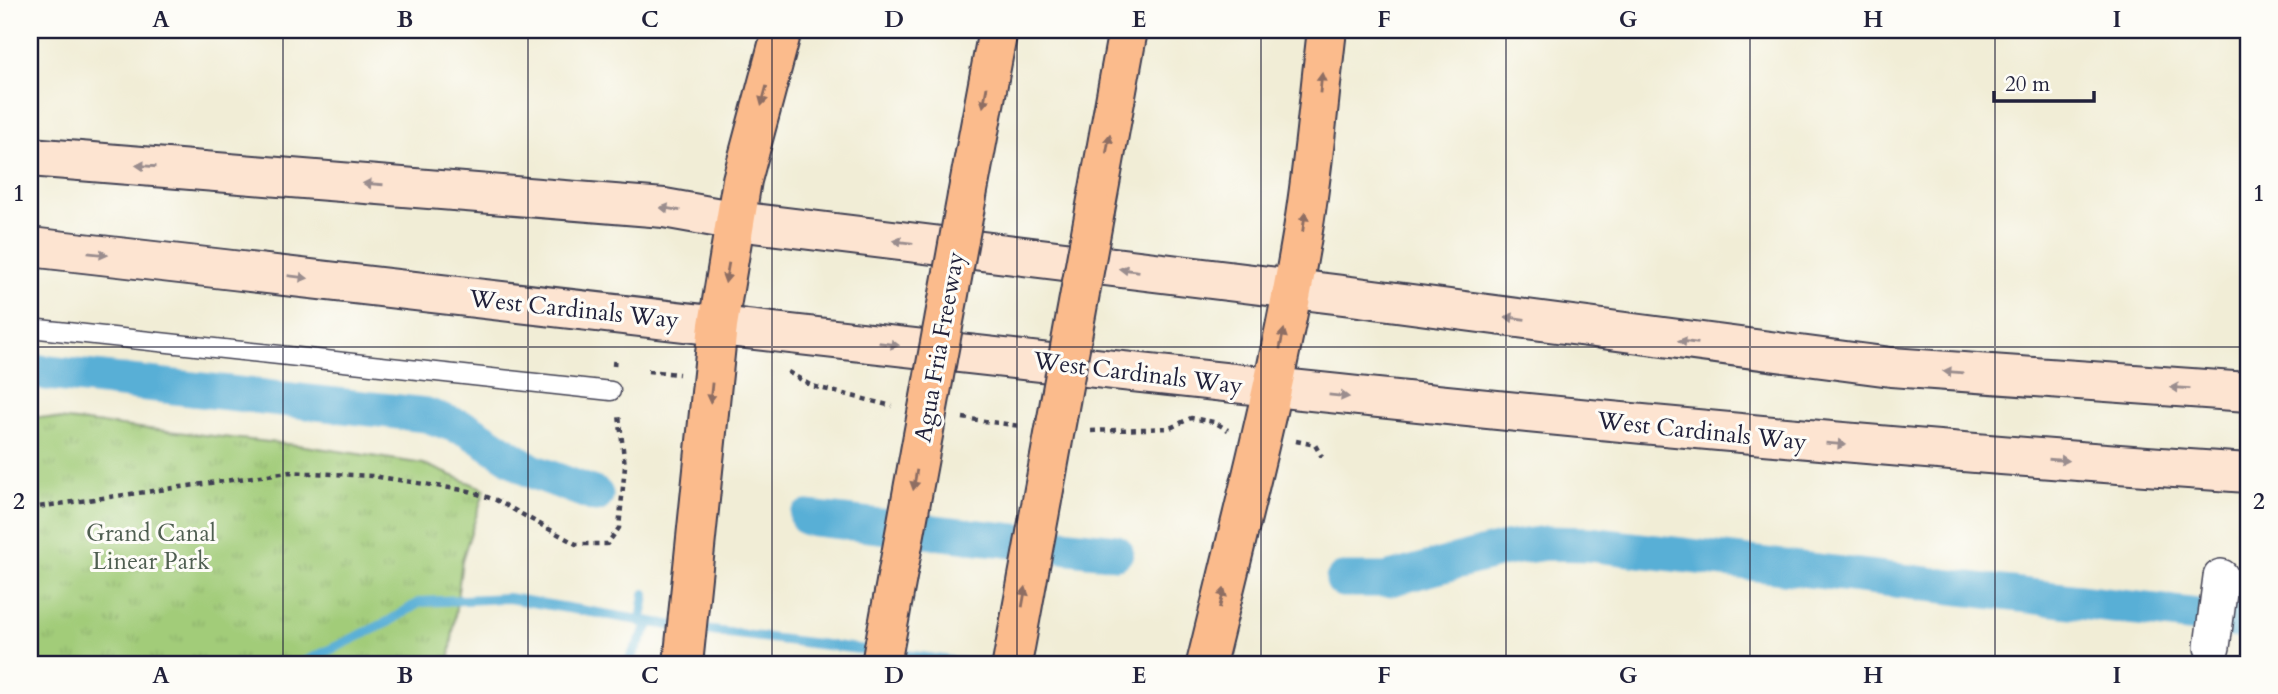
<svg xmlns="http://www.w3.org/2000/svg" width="2278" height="694" viewBox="0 0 2278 694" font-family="Cardo,serif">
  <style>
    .park { fill: url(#park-tufts); stroke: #62775a; stroke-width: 2 }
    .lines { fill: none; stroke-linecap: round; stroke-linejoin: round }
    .stream { stroke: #59afd6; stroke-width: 10 }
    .canal { stroke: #59afd6; stroke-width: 35 }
    .lane-casing { stroke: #414052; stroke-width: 21 }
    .street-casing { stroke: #414052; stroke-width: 38 }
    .secondary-casing { stroke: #414052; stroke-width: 42 }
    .highway-casing { stroke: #414052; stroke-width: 42 }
    .path { stroke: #414052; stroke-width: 4.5; stroke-dasharray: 5 5; stroke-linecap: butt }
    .lane { stroke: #fff; stroke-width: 18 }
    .street { stroke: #fff; stroke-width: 35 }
    .secondary { stroke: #fde4d1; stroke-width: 38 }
    .highway { stroke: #fbbb8c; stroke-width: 38 }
    .highway-bridge-casing { stroke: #414052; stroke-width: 42; stroke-linecap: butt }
    .highway-bridge { stroke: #fbbb8c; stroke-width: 38 }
    .oneway { fill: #8e6e64 }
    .oneway2 { fill: #9a8d8e }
    .grid { fill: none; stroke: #22223b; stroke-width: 2; stroke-opacity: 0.55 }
    .labels { text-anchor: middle; stroke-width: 6; stroke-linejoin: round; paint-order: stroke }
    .street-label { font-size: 24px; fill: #22223b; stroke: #fdfcf7 }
    .park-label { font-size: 24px; fill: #4f5e51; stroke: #fdfcf7 }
    .neatline { fill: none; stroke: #22223b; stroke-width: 2.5 }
    .grid-label { font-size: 23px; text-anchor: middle; font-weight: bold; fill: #22223b }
  </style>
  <defs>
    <pattern id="park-tufts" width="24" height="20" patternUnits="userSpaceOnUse" patternTransform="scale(1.75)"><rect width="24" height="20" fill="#a2cc79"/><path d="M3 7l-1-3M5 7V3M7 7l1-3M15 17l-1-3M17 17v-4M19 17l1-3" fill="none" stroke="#8baf6a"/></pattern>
  </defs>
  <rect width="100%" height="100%" fill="#fdfcf7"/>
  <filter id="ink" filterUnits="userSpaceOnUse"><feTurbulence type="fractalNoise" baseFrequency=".0143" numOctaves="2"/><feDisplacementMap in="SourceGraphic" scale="14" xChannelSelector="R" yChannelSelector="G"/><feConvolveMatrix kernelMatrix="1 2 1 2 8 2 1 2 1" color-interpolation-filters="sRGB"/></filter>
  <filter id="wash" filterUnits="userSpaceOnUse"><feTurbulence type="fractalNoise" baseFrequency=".00686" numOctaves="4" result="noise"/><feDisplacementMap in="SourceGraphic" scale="28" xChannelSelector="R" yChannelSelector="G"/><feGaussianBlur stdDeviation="1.57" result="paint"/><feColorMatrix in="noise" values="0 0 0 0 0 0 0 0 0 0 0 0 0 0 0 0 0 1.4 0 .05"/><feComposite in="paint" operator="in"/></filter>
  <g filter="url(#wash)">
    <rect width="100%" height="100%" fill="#f1edd6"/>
    <polygon class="park" points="30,416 305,446 424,464 485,489 462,560 449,664 30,664"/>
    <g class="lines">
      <g class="stream">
        <polyline points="641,622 645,594"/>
        <polyline points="696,629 875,651"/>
        <polyline points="890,653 972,664"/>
        <polyline points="300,664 388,622 420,602 508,598 681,627"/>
        <polyline points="627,664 650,623"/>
      </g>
      <g class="canal">
        <polyline points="30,371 426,415 469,430 532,471 596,495"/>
        <polyline points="807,518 1116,552"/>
        <polyline points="1343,580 1386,580 1505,549 1546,543 1589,544 2248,622"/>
      </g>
    </g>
  </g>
  <g filter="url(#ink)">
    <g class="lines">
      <defs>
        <polyline id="lane" points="30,328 611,391"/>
        <polyline id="street" points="2212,647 2221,577"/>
        <g id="secondary">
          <polyline points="30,157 664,208 737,221 1351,296 1891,367 2248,392"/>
          <path d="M30 247C769 330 1506 424 2248 473"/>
        </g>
        <g id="highway">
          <polyline points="967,196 998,30"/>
          <polyline points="1095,211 1128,30"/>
          <polyline points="683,664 718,325 742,180 782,30"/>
          <path d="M1206 664C1241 520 1279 376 1303 230 1314 164 1319 96 1327 30"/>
        </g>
      </defs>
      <use href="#lane" class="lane-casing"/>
      <use href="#street" class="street-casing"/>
      <use href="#secondary" class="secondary-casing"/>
      <use href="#highway" class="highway-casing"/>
      <g class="path">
        <polyline points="614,366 615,356"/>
        <polyline points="648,371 679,374"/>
        <polyline points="788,372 812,386 892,406"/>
        <polyline points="963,418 1020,426"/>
        <polyline points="1091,431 1170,428 1191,418 1214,422 1228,430"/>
        <polyline points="1296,441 1315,445 1322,457"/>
        <polyline points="30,508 289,472 373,476 469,491 496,500 576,544 607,544 619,528 625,466 619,415"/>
      </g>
      <use href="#lane" class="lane"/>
      <use href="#street" class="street"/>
      <use href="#secondary" class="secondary"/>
      <use href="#highway" class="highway"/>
      <defs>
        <g id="highway-bridge">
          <polyline points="881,664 967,196"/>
          <polyline points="1012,664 1095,211"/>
        </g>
      </defs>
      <use href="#highway-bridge" class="highway-bridge-casing"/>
      <use href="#highway-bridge" class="highway-bridge"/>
    </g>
    <defs><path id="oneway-solid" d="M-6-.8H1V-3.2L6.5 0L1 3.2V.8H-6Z" transform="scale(1.75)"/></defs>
    <g class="oneway">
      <use href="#oneway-solid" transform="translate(1321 83) rotate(-84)"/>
      <use href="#oneway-solid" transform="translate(764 96) rotate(105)"/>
      <use href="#oneway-solid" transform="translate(985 97) rotate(101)"/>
      <use href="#oneway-solid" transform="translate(1108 144) rotate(-80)"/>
      <use href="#oneway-solid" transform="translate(1304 222) rotate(-82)"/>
      <use href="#oneway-solid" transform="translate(727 273) rotate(100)"/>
      <use href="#oneway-solid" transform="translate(1282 339) rotate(-78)"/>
      <use href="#oneway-solid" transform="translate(711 393) rotate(96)"/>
      <use href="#oneway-solid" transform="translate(915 480) rotate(100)"/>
      <use href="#oneway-solid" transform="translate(1024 597) rotate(-80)"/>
      <use href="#oneway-solid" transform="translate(1222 598) rotate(-76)"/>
    </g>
    <g class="oneway2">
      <use href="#oneway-solid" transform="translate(146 166) rotate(-176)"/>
      <use href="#oneway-solid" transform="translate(373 184) rotate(-176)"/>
      <use href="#oneway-solid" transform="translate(670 209) rotate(-171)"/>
      <use href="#oneway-solid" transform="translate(903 242) rotate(-173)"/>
      <use href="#oneway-solid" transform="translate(98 254) rotate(6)"/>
      <use href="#oneway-solid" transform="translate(1129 270) rotate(-173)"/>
      <use href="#oneway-solid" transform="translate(298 277) rotate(7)"/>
      <use href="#oneway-solid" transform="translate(1515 318) rotate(-172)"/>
      <use href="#oneway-solid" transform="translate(1688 342) rotate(-172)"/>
      <use href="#oneway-solid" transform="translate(889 344) rotate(7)"/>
      <use href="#oneway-solid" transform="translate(1953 372) rotate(-175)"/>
      <use href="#oneway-solid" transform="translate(2180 388) rotate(-177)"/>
      <use href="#oneway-solid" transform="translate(1339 396) rotate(6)"/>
      <use href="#oneway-solid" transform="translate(1836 444) rotate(5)"/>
      <use href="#oneway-solid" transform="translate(2059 460) rotate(4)"/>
    </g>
  </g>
  <path class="grid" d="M283 30V664M528 30V664M772 30V664M1017 30V664M1261 30V664M1506 30V664M1750 30V664M1995 30V664M30 347H2248"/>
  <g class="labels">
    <g class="street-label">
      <text transform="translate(574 309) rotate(6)" y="8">West Cardinals Way</text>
      <text transform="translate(939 347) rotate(-80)" y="8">Agua Fria Freeway</text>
      <text transform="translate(1138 373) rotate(7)" y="8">West Cardinals Way</text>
      <text transform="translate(1702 431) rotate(6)" y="8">West Cardinals Way</text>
    </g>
    <g class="park-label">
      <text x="151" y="541">Grand Canal<tspan x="151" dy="28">Linear Park</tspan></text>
    </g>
  </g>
  <rect width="2278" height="694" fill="none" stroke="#fdfcf7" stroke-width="77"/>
  <path d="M1994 91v10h100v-10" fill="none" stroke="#22223b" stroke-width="3.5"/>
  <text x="2005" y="91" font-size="21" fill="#22223b" stroke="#fdfcf7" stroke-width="5" paint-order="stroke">20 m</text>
  <rect x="38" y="38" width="2202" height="618" class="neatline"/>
  <g class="grid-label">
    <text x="161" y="27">A</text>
    <text x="405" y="27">B</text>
    <text x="650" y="27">C</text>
    <text x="894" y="27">D</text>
    <text x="1139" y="27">E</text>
    <text x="1384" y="27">F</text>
    <text x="1628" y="27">G</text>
    <text x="1873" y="27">H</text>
    <text x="2117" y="27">I</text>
    <text x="19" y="201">1</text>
    <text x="2259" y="201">1</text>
    <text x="19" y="509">2</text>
    <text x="2259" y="509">2</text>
    <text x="161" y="683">A</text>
    <text x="405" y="683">B</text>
    <text x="650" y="683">C</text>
    <text x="894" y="683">D</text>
    <text x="1139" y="683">E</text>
    <text x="1384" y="683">F</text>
    <text x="1628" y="683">G</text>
    <text x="1873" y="683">H</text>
    <text x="2117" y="683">I</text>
  </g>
</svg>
